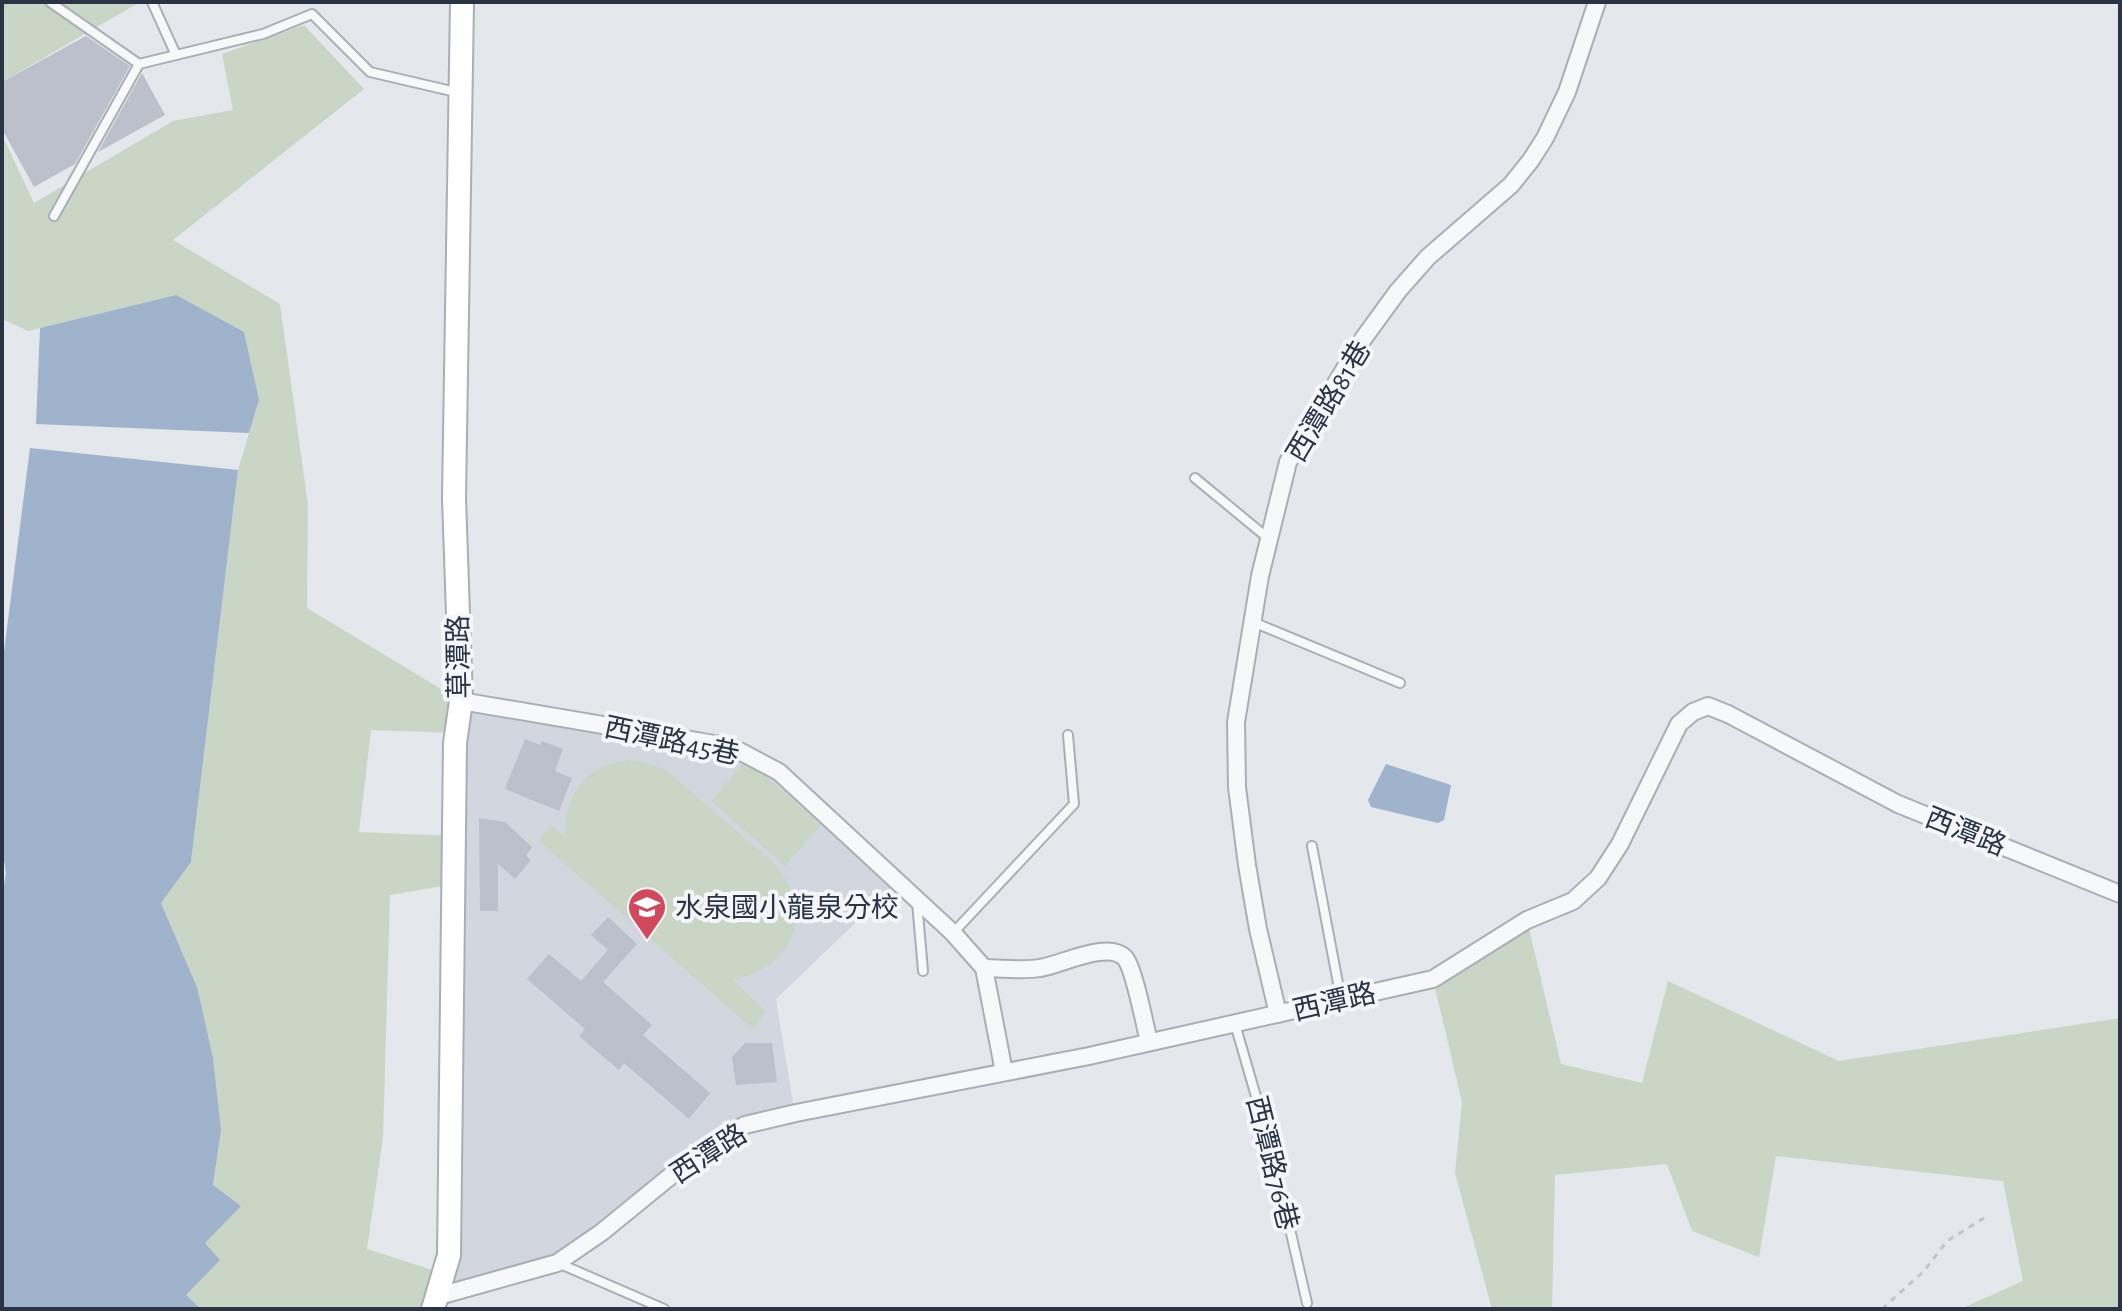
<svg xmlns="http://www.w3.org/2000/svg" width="2122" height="1311" viewBox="0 0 2122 1311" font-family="'Alegreya Sans','Noto Sans TC',sans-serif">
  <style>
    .built { fill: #d2d6de }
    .green { fill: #c9d6c5 }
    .water { fill: #9fb4cc }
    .building { fill: #bbc0ca }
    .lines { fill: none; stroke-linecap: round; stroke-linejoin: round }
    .lane-casing { stroke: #a9aeb7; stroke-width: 12 }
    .street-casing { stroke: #a9aeb7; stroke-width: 20 }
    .secondary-casing { stroke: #a9aeb7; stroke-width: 26 }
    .path { stroke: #c2c5cb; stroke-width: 3; stroke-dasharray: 6 6; stroke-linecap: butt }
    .lane { stroke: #f7f8fa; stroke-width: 8 }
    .street { stroke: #f7f8fa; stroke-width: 16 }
    .secondary { stroke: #fff; stroke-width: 22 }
    .labels { text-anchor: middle; stroke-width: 8; stroke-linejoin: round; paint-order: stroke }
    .street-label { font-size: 28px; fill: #2b3445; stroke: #f4f6f9 }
    .poi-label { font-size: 28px; fill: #2b3445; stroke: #f4f6f9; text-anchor: start }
  </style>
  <rect width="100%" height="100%" fill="#e4e7ec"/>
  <polygon class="built" points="461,701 732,747 779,772 897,883 776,999 793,1103 745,1125 566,1264 439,1296"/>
  <g class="green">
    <polygon points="2,2 140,2 2,82"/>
    <polygon points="304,25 364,89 173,240 280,304 308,505 307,608 461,701 455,733 371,730 359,832 455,836 454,884 390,895 383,1138 367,1249 448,1275 434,1309 201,1309 185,1295 219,1260 205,1243 221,1131 197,987 161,903 191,862 238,470 259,400 176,295 28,331 2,319 2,135 34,203 173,121 233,110 222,54"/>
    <polygon points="747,759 821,825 785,866 711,801"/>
    <path d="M628 760 644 762 664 769 771 860C817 909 797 966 733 980L766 1012 753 1029 539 841 551 825 565 836C563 810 577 777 603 767 611 763 620 762 628 760Z"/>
    <polygon points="1527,920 1561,1064 1642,1083 1668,981 1839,1061 2120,1018 2120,1309 1960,1309 2023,1281 2003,1181 1776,1156 1759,1257 1692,1231 1667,1164 1555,1175 1552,1309 1492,1309 1455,1173 1462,1102 1433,979"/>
  </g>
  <g class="water">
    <polygon points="176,295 244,332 259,400 249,433 36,424 40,328"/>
    <polygon points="30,448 238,470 191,862 161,903 197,987 213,1058 221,1131 213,1185 241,1206 205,1243 220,1260 186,1295 201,1309 2,1309 2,898 6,873 2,846 2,667"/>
    <polygon points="1386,764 1451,785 1444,820 1438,823 1371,807 1368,800"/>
  </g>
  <g class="building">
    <polygon points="86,36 130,66 75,164 34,187 2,129 2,82"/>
    <polygon points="142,73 165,115 98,152"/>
    <polygon points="525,739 540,745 542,741 563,749 555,771 572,778 559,811 505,789"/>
    <polygon points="479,818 505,822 532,847 526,856 531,860 515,879 498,864 498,911 480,911"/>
    <polygon points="608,917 637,944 603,982 652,1025 643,1035 710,1093 689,1119 624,1063 619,1070 579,1036 585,1029 527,979 549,954 581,981 608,950 591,935"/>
    <polygon points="745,1043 772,1043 777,1082 736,1085 732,1057"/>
  </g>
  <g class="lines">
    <defs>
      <g id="lane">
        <polyline points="50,2 139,64 263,34 312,14 370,72 460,93"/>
        <polyline points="152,2 176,55"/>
        <polyline points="54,216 139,64"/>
        <polyline points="1195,478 1269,539"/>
        <polyline points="1253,622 1400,683"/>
        <polyline points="1312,846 1341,999"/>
        <polyline points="917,902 923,971"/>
        <polyline points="953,933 1074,804 1068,735"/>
        <polyline points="1235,1024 1273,1155 1307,1303"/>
        <polyline points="558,1263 664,1309"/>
      </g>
      <g id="street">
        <polyline points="461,701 732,747 779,772 953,933 984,968 1004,1072"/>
        <path d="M984 968C1002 968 1022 971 1040 968 1061 965 1108 940 1125 958 1134 968 1145 1026 1149 1042"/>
        <polyline points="1278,1014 1258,929 1247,865 1237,787 1236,722 1260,576 1288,462 1363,339 1398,291 1428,257 1511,185 1531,160 1545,138 1567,92 1597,2"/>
        <polyline points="439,1296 557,1263 602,1232 705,1148 745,1125 796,1113 1089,1056 1433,979 1527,920 1573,901 1598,878 1620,844 1679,724 1693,712 1708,706 1728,714 1898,804 2120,894"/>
      </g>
      <polyline id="secondary" points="433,1309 449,1255 455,743 461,701 454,498 462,2"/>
    </defs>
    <use href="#lane" class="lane-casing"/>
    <use href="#street" class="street-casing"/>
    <use href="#secondary" class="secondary-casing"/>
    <polyline class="path" points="1882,1309 1924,1271 1947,1241 1989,1215"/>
    <use href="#lane" class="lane"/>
    <use href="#street" class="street"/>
    <use href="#secondary" class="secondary"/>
  </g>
  <defs>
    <symbol id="school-pin" viewBox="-11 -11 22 30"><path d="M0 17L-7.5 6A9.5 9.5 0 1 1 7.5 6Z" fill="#d1495b" stroke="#f4f6f9"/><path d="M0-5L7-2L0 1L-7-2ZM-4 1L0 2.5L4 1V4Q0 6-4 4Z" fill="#fff"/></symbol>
  </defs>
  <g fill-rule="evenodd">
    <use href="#school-pin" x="625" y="885" width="44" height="60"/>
  </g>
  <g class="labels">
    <g class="street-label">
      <text transform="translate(1328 401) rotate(-59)" y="10">西潭路81巷</text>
      <text transform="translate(458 657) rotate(-91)" y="10">草潭路</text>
      <text transform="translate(672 740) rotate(12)" y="10">西潭路45巷</text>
      <text transform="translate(1966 831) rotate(22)" y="10">西潭路</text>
      <text transform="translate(1334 1001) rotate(-13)" y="10">西潭路</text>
      <text transform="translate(708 1153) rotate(-33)" y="10">西潭路</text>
      <text transform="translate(1273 1163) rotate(76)" y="10">西潭路76巷</text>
    </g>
    <g class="poi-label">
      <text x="675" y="917">水泉國小龍泉分校</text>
    </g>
  </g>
  <rect width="2122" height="1311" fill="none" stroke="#2b3445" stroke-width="8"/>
</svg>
